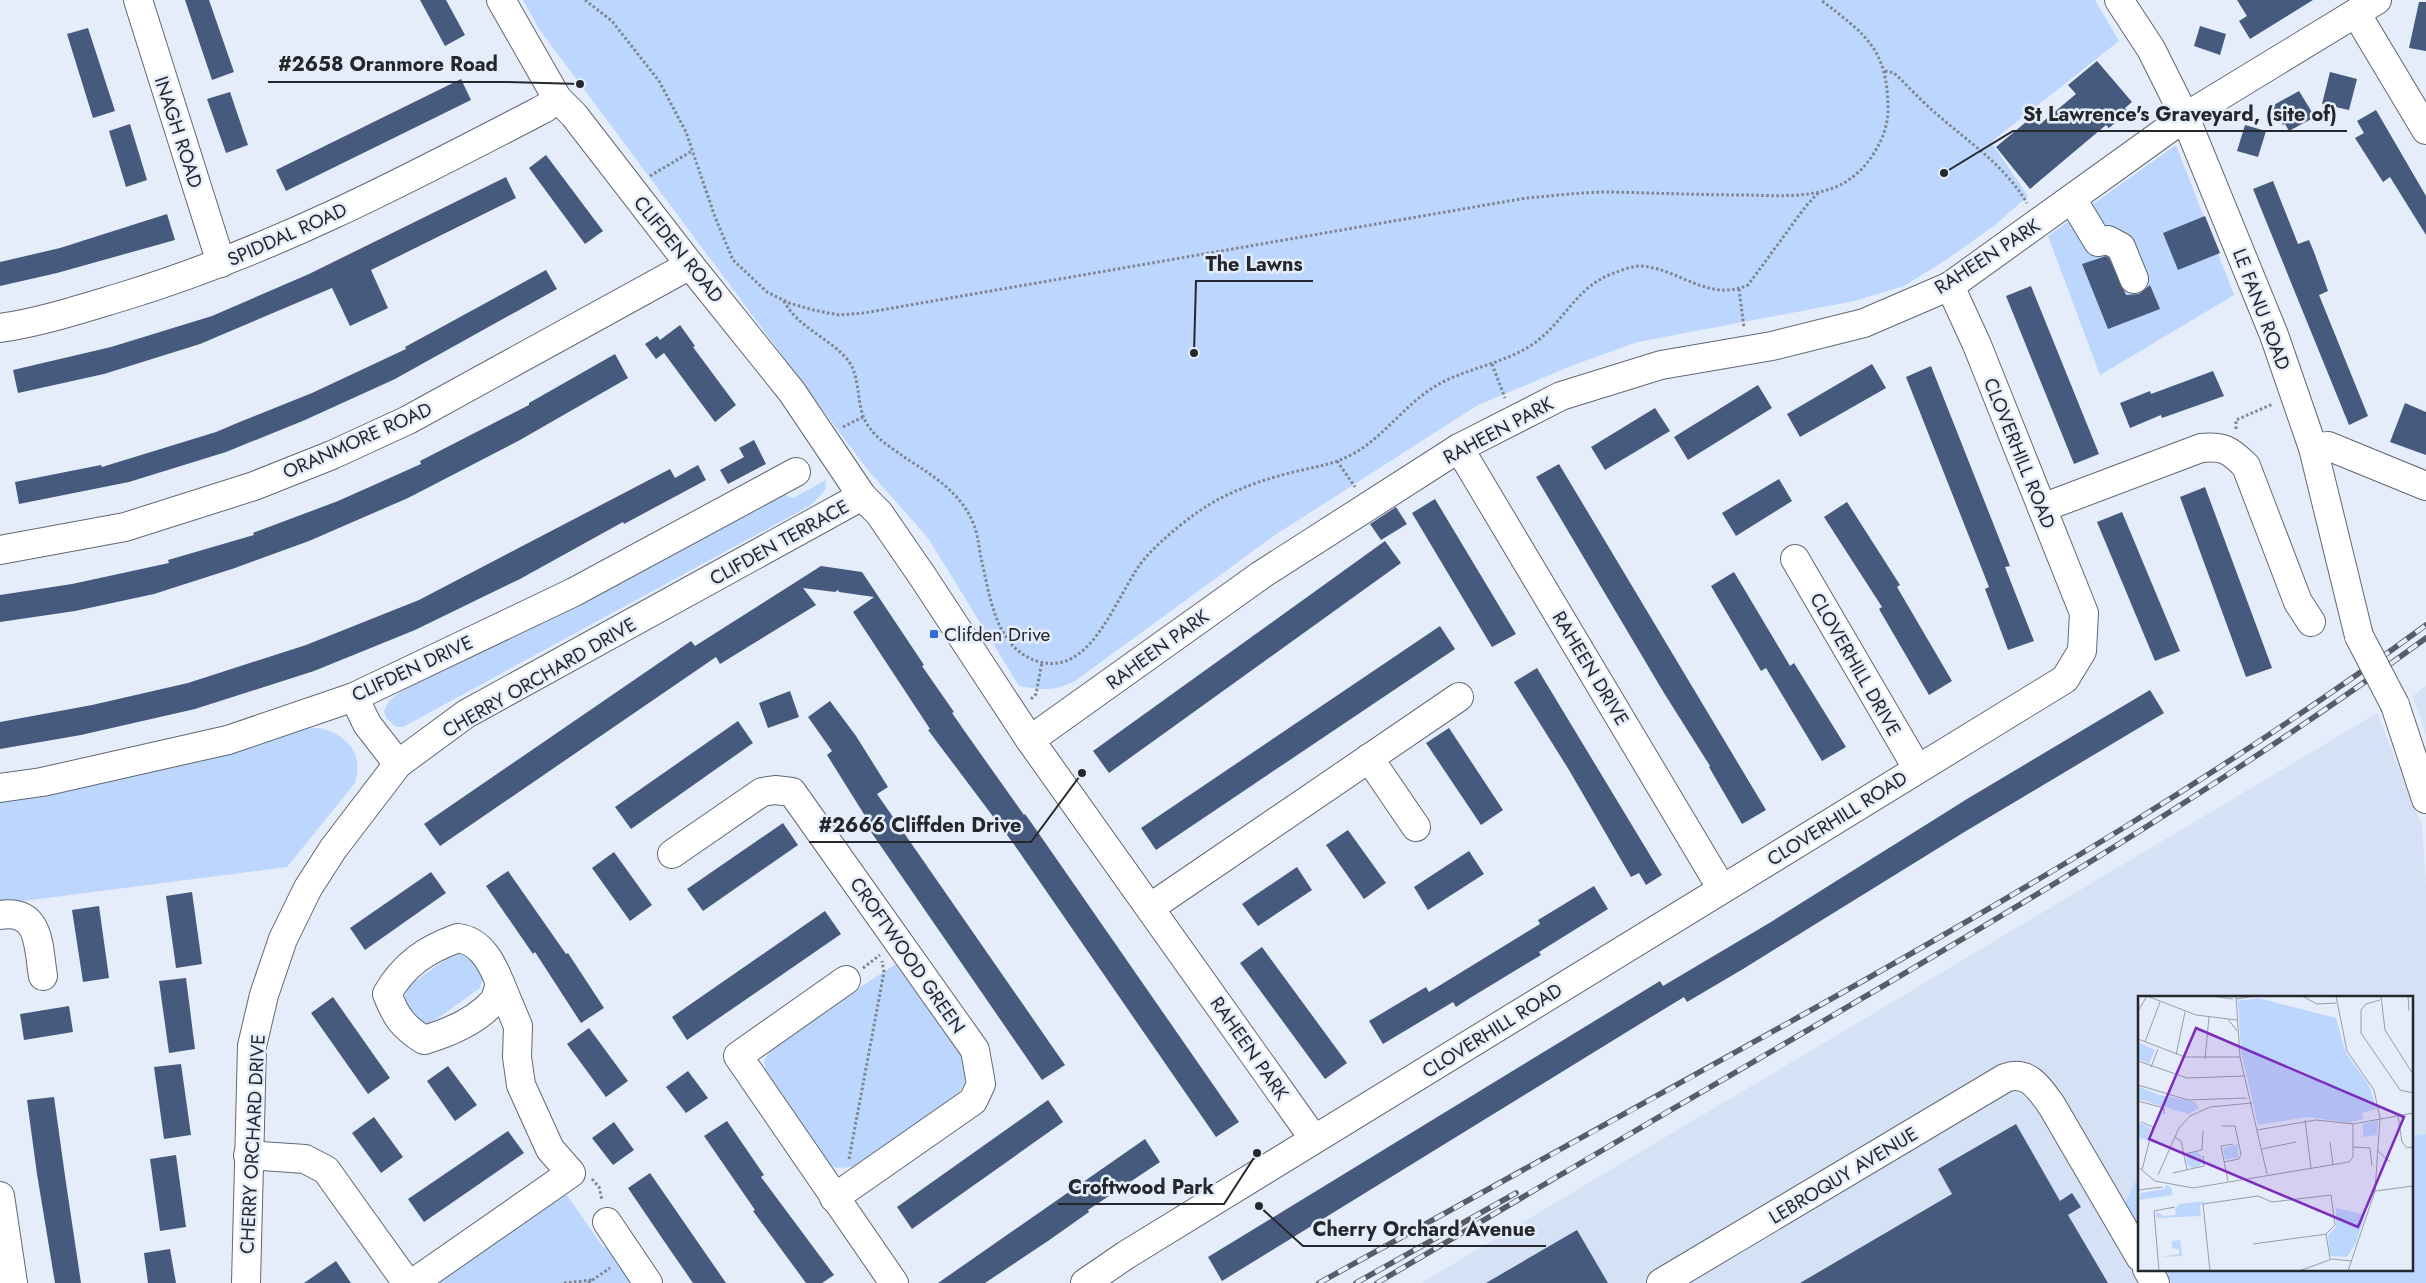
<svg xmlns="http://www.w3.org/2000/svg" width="2426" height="1283" viewBox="0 0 2426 1283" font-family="Jost,sans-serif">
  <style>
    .built { fill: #d5e1f5; fill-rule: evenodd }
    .green { fill: #bdd6fd }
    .building { fill: #455a7d }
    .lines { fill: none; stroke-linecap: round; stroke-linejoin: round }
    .minor-casing { stroke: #616874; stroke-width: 30 }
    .path { stroke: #7f848e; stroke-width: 3; stroke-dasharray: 2.5 2.5; stroke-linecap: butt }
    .minor { stroke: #fff; stroke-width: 28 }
    .rail-casing { stroke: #585c64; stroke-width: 5.5 }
    .rail { stroke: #e5edfb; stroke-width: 4; stroke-dasharray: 11; stroke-linecap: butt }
    .minor-bridge-casing { stroke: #616874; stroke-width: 30; stroke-linecap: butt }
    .minor-bridge { stroke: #fff; stroke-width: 28 }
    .poi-dot { fill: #2c6edb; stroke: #e5edfb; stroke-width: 2 }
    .labels { text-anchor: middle; stroke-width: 5; stroke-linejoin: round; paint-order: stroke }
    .street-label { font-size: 19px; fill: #24272c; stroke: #e5edfb }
    .poi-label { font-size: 19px; fill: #24272c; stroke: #e5edfb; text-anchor: start }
    .inset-road { fill: none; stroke: #989ea8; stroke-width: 1 }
    .view { fill: #7b2cbf; fill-opacity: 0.15; stroke: #7b2cbf; stroke-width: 2.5 }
    .inset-edge { fill: none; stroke: #24272c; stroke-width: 2.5 }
    .leader { fill: none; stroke: #24272c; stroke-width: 2 }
    .callout-dot { fill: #24272c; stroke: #e5edfb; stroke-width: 2 }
    .callout-label { font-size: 20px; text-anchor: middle; font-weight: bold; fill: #24272c; stroke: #e5edfb; stroke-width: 5; stroke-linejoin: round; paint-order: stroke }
  </style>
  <rect width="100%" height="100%" fill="#e5edfb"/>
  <g class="built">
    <polygon points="2426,686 2426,735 2413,696"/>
    <path d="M2377 713 2422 826 2426 885V1283H1421ZM2140 997H2412V1269H2140Z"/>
  </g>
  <g class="green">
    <path d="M523 0H2095L2119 41 1991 142 2028 196 1995 225 1946 260 1904 286 1854 301 1638 342 1576 364 1478 405 1275 535 1075 681C1053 692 1044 690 1019 686L928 538 867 469 539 29Z"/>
    <polygon points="2176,145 2234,295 2100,375 2048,236"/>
    <polygon points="826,480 825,490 811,505 403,727 396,727 386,718 384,711 389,701 400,692 591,595 780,493 793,498"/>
    <path d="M299 729C306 729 316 727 323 729 349 736 364 756 355 783L287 867 0 904V798Z"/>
    <polygon points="455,953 470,955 484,973 480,988 434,1021 427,1023 413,1019 404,1000 408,986"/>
    <polygon points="899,962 967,1060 967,1078 959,1093 855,1167 836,1168 820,1159 767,1081 764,1061 775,1043"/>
    <polygon points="2426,1134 2426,1283 2171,1283 2163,1269 2412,1269 2412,1136"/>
    <polygon points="2140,1181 2140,1232 2124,1206 2135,1182"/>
    <polygon points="564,1191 603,1247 610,1248 636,1283 440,1283 444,1275"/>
  </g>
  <g class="building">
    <polygon points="185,0 209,0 234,72 212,80"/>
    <polygon points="420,0 446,0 465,35 445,46"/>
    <polygon points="2237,0 2313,0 2250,39 2239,21 2247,16"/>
    <polygon points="2419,2 2426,2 2426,51 2409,48"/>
    <polygon points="2200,26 2226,34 2220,55 2194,46"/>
    <polygon points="88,28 115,111 93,118 67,34"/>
    <polygon points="2097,61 2132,102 2125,108 2128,112 2109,128 2106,125 2030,189 1996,147 2032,117 2039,125 2076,94 2068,85"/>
    <polygon points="2330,72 2357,79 2349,110 2322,104"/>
    <polygon points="461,79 471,100 286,191 276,170"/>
    <polygon points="2299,91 2315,117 2289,131 2285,124 2283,125 2272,106"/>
    <polygon points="230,92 248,145 226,153 207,99"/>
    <polygon points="2376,110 2426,196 2426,235 2390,177 2383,182 2355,138 2364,133 2357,121"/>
    <polygon points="130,124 147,180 126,187 109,131"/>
    <polygon points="2245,125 2266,131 2258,157 2237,151"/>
    <polygon points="546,155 603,231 585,244 529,168"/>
    <polygon points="506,177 516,198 371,270 388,308 350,326 332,288 200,344 104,374 18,393 13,370 111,347 212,316 309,274"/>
    <polygon points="2273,181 2298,244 2309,240 2314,252 2328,291 2319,295 2368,416 2349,425 2253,189"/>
    <polygon points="167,214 175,240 57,273 0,286 0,262 60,248"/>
    <polygon points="2205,216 2220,253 2178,270 2163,233"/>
    <polygon points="2106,256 2109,258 2126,295 2139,294 2150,285 2160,309 2108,329 2082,264"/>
    <polygon points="546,270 557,289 395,379 305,420 226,452 129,482 19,504 15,482 101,465 102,467 216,432 242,421 312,393 406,349 405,347"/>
    <polygon points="2031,286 2099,454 2074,464 2006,296"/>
    <polygon points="680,325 695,346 693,347 736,405 715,422 664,353 656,359 645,344 657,336 660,340"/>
    <polygon points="615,354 628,378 520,440 408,498 309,541 235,568 154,594 75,611 0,622 0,595 72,584 169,563 168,560 254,535 253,533 338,501 421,464 420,461 529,405 529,403"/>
    <polygon points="1872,364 1886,388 1800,437 1787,414"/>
    <polygon points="1931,366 2010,566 2005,567 2034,641 2008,650 1985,589 1989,587 1906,377"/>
    <polygon points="2213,371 2224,396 2162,418 2161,415 2130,428 2120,403 2150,391 2151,394"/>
    <polygon points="1758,385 1772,408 1688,460 1674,437"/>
    <polygon points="2405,403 2426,412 2426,455 2390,442"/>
    <polygon points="1655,408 1670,431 1605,470 1591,447"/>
    <polygon points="754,440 766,464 728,484 720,470 744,457 739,448"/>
    <polygon points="1559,464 1766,810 1742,824 1709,767 1710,766 1664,693 1536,477"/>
    <polygon points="698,465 706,480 624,524 623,522 520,579 415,630 314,671 195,709 81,735 0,749 0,722 92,705 188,683 306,645 419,600 670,469 675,478"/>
    <polygon points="1779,479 1792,501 1736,536 1722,513"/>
    <polygon points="2205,487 2272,668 2246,677 2180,497"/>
    <polygon points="1435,499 1516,634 1492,647 1412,513"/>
    <polygon points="1847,502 1900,585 1897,587 1952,681 1929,695 1879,609 1882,607 1824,517"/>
    <polygon points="1396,507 1407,524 1381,540 1370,524"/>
    <polygon points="2122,512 2180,651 2155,661 2097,522"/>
    <polygon points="1385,541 1401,563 1109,773 1093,751"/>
    <polygon points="821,566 862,572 924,665 922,666 954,712 952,713 968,736 1024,815 1025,814 1035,828 1239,1122 1216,1137 1013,843 928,730 930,729 853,612 874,597 839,592 838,590 835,592 803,588 816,605 720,664 716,657 440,846 424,824 691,641 695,646"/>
    <polygon points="1734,572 1790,666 1794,663 1846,747 1822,761 1766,668 1761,671 1711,586"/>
    <polygon points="1440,626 1455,649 1156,850 1141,828"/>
    <polygon points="1537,668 1662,875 1646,885 1639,873 1631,877 1569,770 1514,682"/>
    <polygon points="2150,690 2164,713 1966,831 1743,969 1687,1002 1684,997 1643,1022 1222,1281 1208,1257 1660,981 1663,986 1771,922 1967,799"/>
    <polygon points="790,691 799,717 768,728 759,703"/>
    <polygon points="830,701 856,736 888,787 877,794 1065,1065 1042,1080 869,829 872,827 827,755 832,751 808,717"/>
    <polygon points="738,721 753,743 631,829 615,807"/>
    <polygon points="1449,728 1503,810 1481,825 1426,743"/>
    <polygon points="783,823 798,845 703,911 687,889"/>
    <polygon points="1348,830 1386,883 1364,899 1326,845"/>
    <polygon points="1469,851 1484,874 1428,910 1414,887"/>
    <polygon points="614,852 652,905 630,921 592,868"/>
    <polygon points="1297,867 1312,890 1258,926 1242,904"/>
    <polygon points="508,871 566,954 568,953 604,1008 581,1023 535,952 533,954 486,886"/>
    <polygon points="431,872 446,893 365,950 350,928"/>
    <polygon points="1594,886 1608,909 1539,952 1541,955 1470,998 1456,1007 1453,1002 1383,1044 1369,1021 1426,987 1429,992 1540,924 1538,920"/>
    <polygon points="192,892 202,964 176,968 166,896"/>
    <polygon points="99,906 109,978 83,982 72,910"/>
    <polygon points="825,911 841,934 687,1040 672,1017"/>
    <polygon points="1262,947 1347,1063 1325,1079 1240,963"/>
    <polygon points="186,978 195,1049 169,1053 159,981"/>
    <polygon points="333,997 390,1078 368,1094 311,1013"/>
    <polygon points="69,1006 73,1032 24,1040 20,1014"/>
    <polygon points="589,1028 628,1081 606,1097 567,1044"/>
    <polygon points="181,1064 191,1135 164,1139 154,1067"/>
    <polygon points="448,1066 477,1105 455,1121 427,1081"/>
    <polygon points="688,1071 708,1098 686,1113 666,1087"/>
    <polygon points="54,1097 66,1183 81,1283 55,1283 37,1174 27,1100"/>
    <polygon points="1048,1100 1063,1122 912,1229 897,1207"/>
    <polygon points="374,1117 403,1157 381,1173 352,1133"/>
    <polygon points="727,1121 764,1175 761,1177 834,1275 822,1283 806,1283 753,1211 755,1210 704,1136"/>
    <polygon points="614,1122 634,1150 613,1165 592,1138"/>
    <polygon points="2016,1124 2060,1201 2072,1193 2081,1207 2068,1215 2108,1283 1800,1283 1952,1194 1938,1169"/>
    <polygon points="508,1131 524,1153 424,1222 408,1199"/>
    <polygon points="1145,1139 1160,1162 1088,1210 1089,1212 1048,1241 985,1283 938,1283"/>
    <polygon points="176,1155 186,1227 160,1231 150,1159"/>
    <polygon points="650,1173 699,1244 726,1283 693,1283 664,1241 628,1188"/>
    <polygon points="1577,1230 1608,1283 1486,1283"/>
    <polygon points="170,1249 176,1283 148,1283 144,1253"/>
    <polygon points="336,1261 351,1283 304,1283"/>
  </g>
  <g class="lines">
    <defs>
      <g id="minor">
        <polyline points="138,0 221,263"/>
        <polyline points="501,0 557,98 574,115 690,265 792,392 862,496 879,513 923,577 1030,740 1314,1139"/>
        <polyline points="2119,0 2151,49 2185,117 2274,335 2313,448 2359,636"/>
        <polyline points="2356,13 2426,130"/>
        <polyline points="2072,199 2098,242 2108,240 2121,247 2134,279"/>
        <path d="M0 328C41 322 81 309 121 297 270 252 407 180 545 108L557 98"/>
        <polyline points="1459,448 1722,889"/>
        <polyline points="2313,448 2328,446 2426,486"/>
        <path d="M2042 508 2201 448C2224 446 2230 450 2246 466L2298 602 2311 622"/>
        <polyline points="0,550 125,527 254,486 332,455 408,420 690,265"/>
        <polyline points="1795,559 1917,768"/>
        <polyline points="354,697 367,724 398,764"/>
        <polyline points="2395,705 2426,799"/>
        <polyline points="1030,740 1261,575 1459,448 1561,396 1661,365 1772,346 1864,323 1950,286 2185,117 2377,0"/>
        <polyline points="1369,758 1416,827"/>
        <polyline points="0,788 42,782 228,740 354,697 574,592 796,472"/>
        <polyline points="672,854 762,792 775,790 792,792 975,1050 981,1084 973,1101 834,1198"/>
        <polyline points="1151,907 1459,697"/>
        <path d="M0 915C41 909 38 946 43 976"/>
        <path d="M458 938C481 941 492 963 500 983 498 989 497 997 493 1002 476 1021 448 1033 424 1040 403 1027 396 1017 387 994 404 964 427 949 458 938Z"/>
        <polyline points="846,980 738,1056 894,1283"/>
        <polyline points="248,1155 305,1159 326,1170 407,1283"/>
        <polyline points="0,1196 13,1283"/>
        <polyline points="607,1222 648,1283"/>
        <polyline points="2147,1269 2155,1283"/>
        <polyline points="246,1283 252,1046 264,995 283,939 308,888 333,849 398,764 466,714 862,496"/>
        <polyline points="413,1283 571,1173 550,1149 521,1085 517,1057 518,1026 500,983"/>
        <polyline points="1085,1283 1126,1255 2065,679 2082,651 2084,613 1977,345 1950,286"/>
        <path d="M1661 1283 2005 1078C2028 1069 2040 1089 2052 1106L2140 1257"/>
      </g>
    </defs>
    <use href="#minor" class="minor-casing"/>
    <g class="path">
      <path d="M585 0 612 21 659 81 686 132 715 217 733 260 767 292 789 303 813 310 839 315 864 313 1526 198C1553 196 1581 192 1609 192 1656 193 1702 195 1749 195 1779 196 1815 198 1842 184 1867 171 1888 138 1888 110 1888 49 1866 35 1821 0"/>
      <path d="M1885 71 1894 73C1909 87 1923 103 1939 116 1971 144 2004 165 2027 203"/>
      <polyline points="650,176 692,151"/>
      <polyline points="1739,289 1744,328"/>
      <path d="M784 301C797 327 828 337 847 359 863 379 854 407 869 427 878 440 892 448 904 457 932 475 962 493 974 525 978 536 979 547 981 558 990 595 995 650 1040 662 1095 676 1118 588 1146 557 1164 537 1196 511 1219 499 1242 487 1268 478 1294 472 1314 467 1332 465 1351 455 1385 437 1405 403 1439 384 1470 367 1507 363 1536 342 1566 319 1577 286 1614 273 1622 270 1632 266 1640 266 1679 268 1708 303 1748 285L1806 206 1819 192"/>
      <polyline points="1492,364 1505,398"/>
      <polyline points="843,427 863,417"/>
      <polyline points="2236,429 2236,420 2273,404"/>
      <polyline points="1337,461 1355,487"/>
      <polyline points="1031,699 1036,694 1042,662"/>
      <polyline points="863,968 880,955"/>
      <polyline points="849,1159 884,972 882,961"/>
      <polyline points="592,1179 599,1187 602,1200"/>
      <polyline points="564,1283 592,1280"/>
      <polyline points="588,1283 610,1268"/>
    </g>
    <use href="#minor" class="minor"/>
    <defs>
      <g id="rail">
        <path d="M1319 1283C1481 1193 1644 1104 1806 1013 2019 894 2229 770 2426 625"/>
        <polyline points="1356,1283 1516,1193"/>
        <path d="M1377 1283C1524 1196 1672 1109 1820 1023 2027 902 2232 780 2426 638"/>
      </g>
    </defs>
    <use href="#rail" class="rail-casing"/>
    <use href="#rail" class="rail"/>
    <defs>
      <polyline id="minor-bridge" points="2359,636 2395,705"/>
    </defs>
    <use href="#minor-bridge" class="minor-bridge-casing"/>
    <use href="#minor-bridge" class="minor-bridge"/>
  </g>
  <rect class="poi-dot" x="929" y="629" width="10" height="10" rx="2.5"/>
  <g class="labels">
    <g class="street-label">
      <text transform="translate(179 132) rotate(72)" y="7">INAGH ROAD</text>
      <text transform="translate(287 234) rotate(-24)" y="7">SPIDDAL ROAD</text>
      <text transform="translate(679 249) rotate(51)" y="7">CLIFDEN ROAD</text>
      <text transform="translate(1987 256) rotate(-33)" y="7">RAHEEN PARK</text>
      <text transform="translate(2262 309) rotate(69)" y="7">LE FANU ROAD</text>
      <text transform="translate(1498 430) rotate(-28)" y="7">RAHEEN PARK</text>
      <text transform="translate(357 440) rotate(-24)" y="7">ORANMORE ROAD</text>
      <text transform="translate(2020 453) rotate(68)" y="7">CLOVERHILL ROAD</text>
      <text transform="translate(779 542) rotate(-29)" y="7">CLIFDEN TERRACE</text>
      <text transform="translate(1157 649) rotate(-36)" y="7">RAHEEN PARK</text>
      <text transform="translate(1856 664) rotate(60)" y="7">CLOVERHILL DRIVE</text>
      <text transform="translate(412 668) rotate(-25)" y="7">CLIFDEN DRIVE</text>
      <text transform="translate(1591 668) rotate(59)" y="7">RAHEEN DRIVE</text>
      <text transform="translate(539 677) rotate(-30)" y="7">CHERRY ORCHARD DRIVE</text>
      <text transform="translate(1837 818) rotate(-32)" y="7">CLOVERHILL ROAD</text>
      <text transform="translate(908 955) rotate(55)" y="7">CROFTWOOD GREEN</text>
      <text transform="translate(1492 1030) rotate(-32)" y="7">CLOVERHILL ROAD</text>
      <text transform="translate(1250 1048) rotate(55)" y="7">RAHEEN PARK</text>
      <text transform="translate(252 1144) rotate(-87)" y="7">CHERRY ORCHARD DRIVE</text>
      <text transform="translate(1843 1175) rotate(-31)" y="7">LEBROQUY AVENUE</text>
    </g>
    <g class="poi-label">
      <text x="944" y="641">Clifden Drive</text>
    </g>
  </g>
  <g transform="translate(2138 996)">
    <rect width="275" height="275" fill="#e5edfb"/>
    <path d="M120 2 198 22 208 57 231 89 239 113 224 117 225 123 211 127 170 121 120 129 103 55 100 5ZM0 46 17 54 11 68 0 63ZM0 90 21 99 57 106 61 112 51 118 0 103ZM1 124 2 127 13 132 9 144 0 142ZM240 124 239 139 225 141V128ZM100 148V162L87 163 85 152ZM48 164a8 8 0 1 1 16 0a8 8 0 1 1-16 0ZM27 189 33 191 35 199 1 204 3 197 27 193ZM67 205 62 210 63 220 18 222V216L26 220 38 219 37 213 41 208ZM198 212 227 219 218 247 209 261 192 260 190 239 198 231ZM42 244 44 260 22 261 41 258V253L34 252V245Z" fill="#bdd6fd"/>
    <path class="inset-road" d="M9 0 58 19 99 24M74 0 95 3M98 0 102 61 129 178M164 0 179 8 198 7M198 0 209 55 236 94 242 122 237 195 210 275M243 0 247 34 275 78M270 0 271 15M98 3 117 0M242 4 228 8 223 14V37L262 94 275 97M0 15 9 0M90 23 99 35M0 43 47 61H102M7 46 22 6M38 59 47 16M67 63 71 21M0 65 49 82 107 80M13 71 20 53M0 89 50 104 109 102M0 105 26 112V118M260 120 264 146 269 152 275 151M167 124 173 172M3 126 15 131 4 174M84 130H97L103 158 101 163 86 166M119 134 178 124 215 128 275 117M37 141 43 145 49 174M192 146 195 169M215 151 232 152 234 170M124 153 158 146M240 155 252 166M46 158 64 154 65 135M0 171 17 185 55 192 211 166 215 161V128M35 177 66 170 65 160M20 179 41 132 52 120 72 111 114 107M90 185 83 150 95 148M0 194 25 191M237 195 275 190M115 248 189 238M21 275 16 215 37 211M72 275 65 208 120 200 134 206 193 199 197 229 188 238 192 263M161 275 194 263 213 265"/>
    <path class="view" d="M58 32 266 121 220 231 11 143Z"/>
    <rect width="275" height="275" class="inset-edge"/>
  </g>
  <path class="leader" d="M580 84L508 82H268M1944 173L2013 131H2347M1194 353L1196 281H1313M1082 773L1031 842H809M1257 1153L1224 1204H1058M1259 1206L1303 1246H1546"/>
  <g class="callout-dot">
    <circle cx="580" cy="84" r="5"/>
    <circle cx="1944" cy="173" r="5"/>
    <circle cx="1194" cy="353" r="5"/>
    <circle cx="1082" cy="773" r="5"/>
    <circle cx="1257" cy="1153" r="5"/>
    <circle cx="1259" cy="1206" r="5"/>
  </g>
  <g class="callout-label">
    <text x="388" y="71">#2658 Oranmore Road</text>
    <text x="2180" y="121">St Lawrence's Graveyard, (site of)</text>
    <text x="1254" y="271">The Lawns</text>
    <text x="920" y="832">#2666 Cliffden Drive</text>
    <text x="1141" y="1194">Croftwood Park</text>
    <text x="1424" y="1236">Cherry Orchard Avenue</text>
  </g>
</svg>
